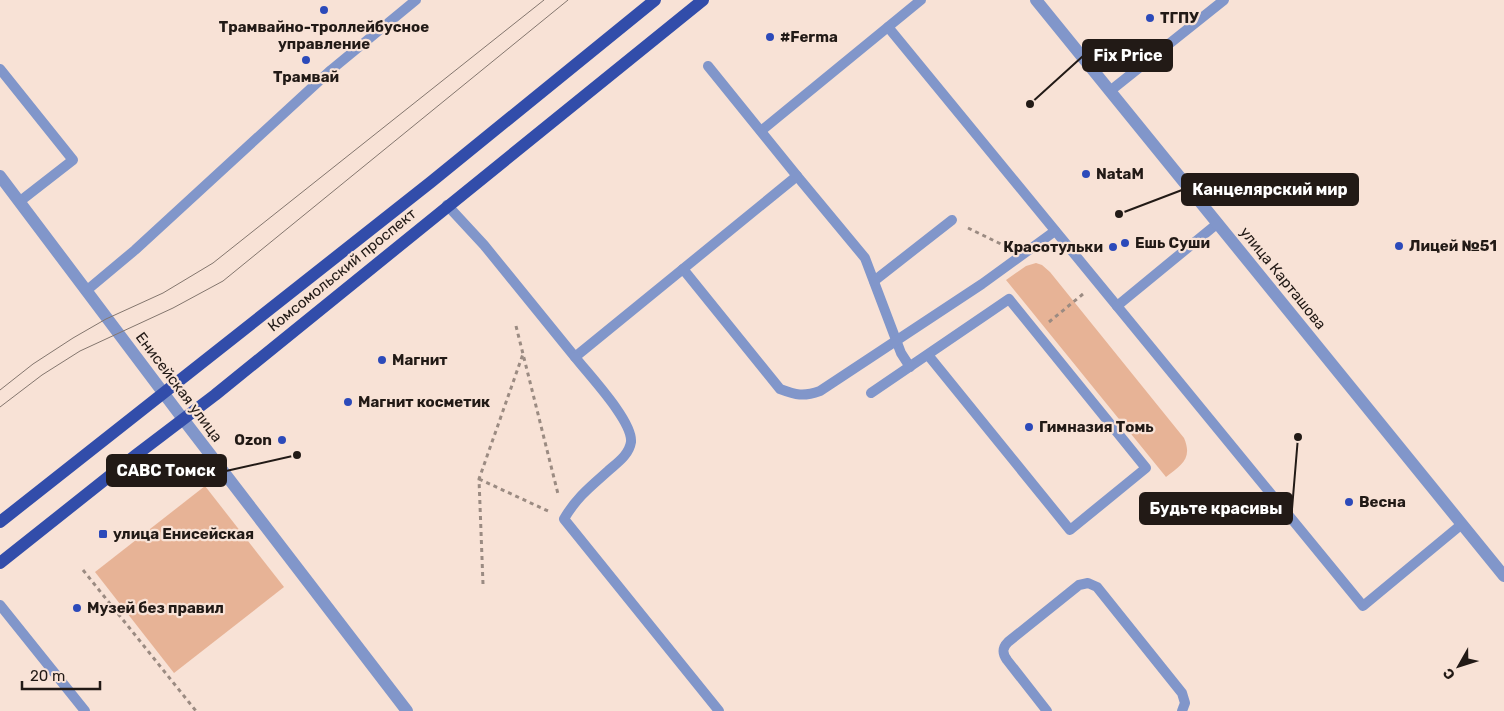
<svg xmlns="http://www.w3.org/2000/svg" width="1504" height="711" viewBox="0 0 1504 711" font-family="Rubik,sans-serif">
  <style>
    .green { fill: #e7b396 }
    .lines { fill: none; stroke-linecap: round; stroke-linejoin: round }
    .path { stroke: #9b8b82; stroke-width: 3; stroke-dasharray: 4 4; stroke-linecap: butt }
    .service { stroke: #8196ca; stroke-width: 10 }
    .minor { stroke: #8196ca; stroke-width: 12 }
    .tertiary { stroke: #8196ca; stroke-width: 12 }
    .primary { stroke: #324daa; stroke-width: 12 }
    .tram { stroke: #84766e; stroke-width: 1 }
    .poi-dot { fill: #2c4aba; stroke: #f8e2d6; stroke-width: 2 }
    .labels { text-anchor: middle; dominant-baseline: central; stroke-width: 4.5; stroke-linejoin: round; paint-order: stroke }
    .poi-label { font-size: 15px; font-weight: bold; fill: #221a16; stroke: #f8e2d6; text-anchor: start }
    .street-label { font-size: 15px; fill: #221a16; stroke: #f8e2d6 }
    .leader { fill: none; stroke: #221a16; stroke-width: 2 }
    .callout-dot { fill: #221a16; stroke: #f8e2d6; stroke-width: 2 }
    .callout { fill: #221a16; stroke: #221a16; stroke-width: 2 }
    .callout-label { font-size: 16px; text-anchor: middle; font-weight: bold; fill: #fff }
  </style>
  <rect width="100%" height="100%" fill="#f8e2d6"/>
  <!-- green -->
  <g class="green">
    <path d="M1036,263L1042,265L1050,272L1184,438C1193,459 1181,465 1166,477L1006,280L1026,266Z"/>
    <polygon points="205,486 284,587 174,673 95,572"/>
  </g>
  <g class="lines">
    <!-- path -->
    <g class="path">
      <polyline points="968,228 1005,246"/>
      <polyline points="1049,322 1083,294"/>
      <polyline points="516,326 558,494"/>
      <polyline points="479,479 548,511"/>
      <polyline points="83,570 196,711"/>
      <polyline points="483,584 479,479 523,354"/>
    </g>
    <!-- service -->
    <g class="service">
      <polyline points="888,27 1117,306"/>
      <polyline points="0,69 73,160 19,202"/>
      <polyline points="1110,91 1224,0"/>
      <polyline points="761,131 921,0"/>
      <polyline points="797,176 865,258 901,353 910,367"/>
      <polyline points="447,205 484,245 575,357 797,176 708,66"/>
      <polyline points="1218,223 1117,306 1363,606 1462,524"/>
      <path d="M683,269L780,389C796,395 803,397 820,391L982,284L1055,231"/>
      <polyline points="874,281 952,220"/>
      <polyline points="86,291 135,250 331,70 416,0"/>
      <path d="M575,357C588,374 633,421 631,442C629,455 617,463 608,471C590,487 576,498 564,519L719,711"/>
      <path d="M871,393C917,362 963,330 1009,299L1146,468L1070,530L928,355"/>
      <polyline points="0,605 85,711"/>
      <path d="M1047,711L1007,660C1002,653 1002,648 1008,642L1079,585L1088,583L1097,587L1182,693L1185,703L1182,711"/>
    </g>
    <!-- minor -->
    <g class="minor">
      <polyline points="1036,0 1504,576"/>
      <polyline points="183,419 407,711"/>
    </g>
    <!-- tertiary -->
    <polyline class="tertiary" points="0,176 183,419"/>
    <!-- primary -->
    <g class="primary">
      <polyline points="0,522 431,182 655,0"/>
      <polyline points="0,563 136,455 215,395 703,0"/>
    </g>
    <!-- tram -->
    <g class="tram">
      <polyline points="0,390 33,364 73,338 106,319 163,293 213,263 544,0"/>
      <polyline points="0,407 42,375 80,351 173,308 223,281 568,0"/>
    </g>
  </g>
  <!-- markers -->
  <g class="poi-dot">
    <circle cx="324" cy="10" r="5"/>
    <circle cx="1150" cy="18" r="5"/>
    <circle cx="770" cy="37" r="5"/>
    <circle cx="306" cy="60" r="5"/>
    <circle cx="1086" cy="174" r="5"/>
    <circle cx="1125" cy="243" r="5"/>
    <circle cx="1399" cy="246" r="5"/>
    <circle cx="1113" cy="247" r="5"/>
    <circle cx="382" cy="360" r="5"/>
    <circle cx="348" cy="402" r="5"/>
    <circle cx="1029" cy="427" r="5"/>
    <circle cx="282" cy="440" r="5"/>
    <circle cx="1349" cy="502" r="5"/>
    <rect x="98" y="529" width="10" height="10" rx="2.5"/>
    <circle cx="77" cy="608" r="5"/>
  </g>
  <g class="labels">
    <!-- poi labels -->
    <g class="poi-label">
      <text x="1160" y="18">ТГПУ</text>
      <text x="324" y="27" text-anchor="middle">Трамвайно-троллейбусное<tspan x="324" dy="17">управление</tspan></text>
      <text x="780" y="37">#Ferma</text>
      <text x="306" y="77" text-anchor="middle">Трамвай</text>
      <text x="1096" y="174">NataM</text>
      <text x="1135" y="243">Ешь Суши</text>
      <text x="1409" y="246">Лицей №51</text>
      <text x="1103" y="247" text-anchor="end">Красотульки</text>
      <text x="392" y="360">Магнит</text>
      <text x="358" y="402">Магнит косметик</text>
      <text x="1039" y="427">Гимназия Томь</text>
      <text x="272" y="440" text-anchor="end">Ozon</text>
      <text x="1359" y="502">Весна</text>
      <text x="113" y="534">улица Енисейская</text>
      <text x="87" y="608">Музей без правил</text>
    </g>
    <!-- street labels -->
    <g class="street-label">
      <text transform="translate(342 270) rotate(-39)">Комсомольский проспект</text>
      <text transform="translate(1283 278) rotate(51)">улица Карташова</text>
      <text transform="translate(179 387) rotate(53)">Енисейская улица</text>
    </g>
  </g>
  <!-- callouts -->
  <path class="leader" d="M1030 104L1083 56M1119 214L1182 190M297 455L226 471M1298 437L1292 509"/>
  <g class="callout-dot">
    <circle cx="1030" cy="104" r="5"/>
    <circle cx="1119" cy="214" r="5"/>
    <circle cx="297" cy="455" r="5"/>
    <circle cx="1298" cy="437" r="5"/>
  </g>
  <g class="callout">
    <rect x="1083" y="40" width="89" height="31" rx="5"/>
    <rect x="1182" y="174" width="176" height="31" rx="5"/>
    <rect x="107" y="455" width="119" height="31" rx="5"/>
    <rect x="1140" y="493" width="152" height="31" rx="5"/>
  </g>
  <g class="callout-label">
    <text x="1128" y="61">Fix Price</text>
    <text x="1270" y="195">Канцелярский мир</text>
    <text x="166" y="476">САВС Томск</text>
    <text x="1216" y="514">Будьте красивы</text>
  </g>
  <!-- north arrow -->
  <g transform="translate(1459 666) rotate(231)" stroke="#f8e2d6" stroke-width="4" paint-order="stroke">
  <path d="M0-4L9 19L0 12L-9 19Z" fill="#221a16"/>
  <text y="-8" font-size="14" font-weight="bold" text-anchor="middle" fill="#221a16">С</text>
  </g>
  <!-- scale -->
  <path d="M22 681v8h78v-8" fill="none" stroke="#221a16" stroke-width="2.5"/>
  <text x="30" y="681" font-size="15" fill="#221a16" stroke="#f8e2d6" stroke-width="4" paint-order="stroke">20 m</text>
</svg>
